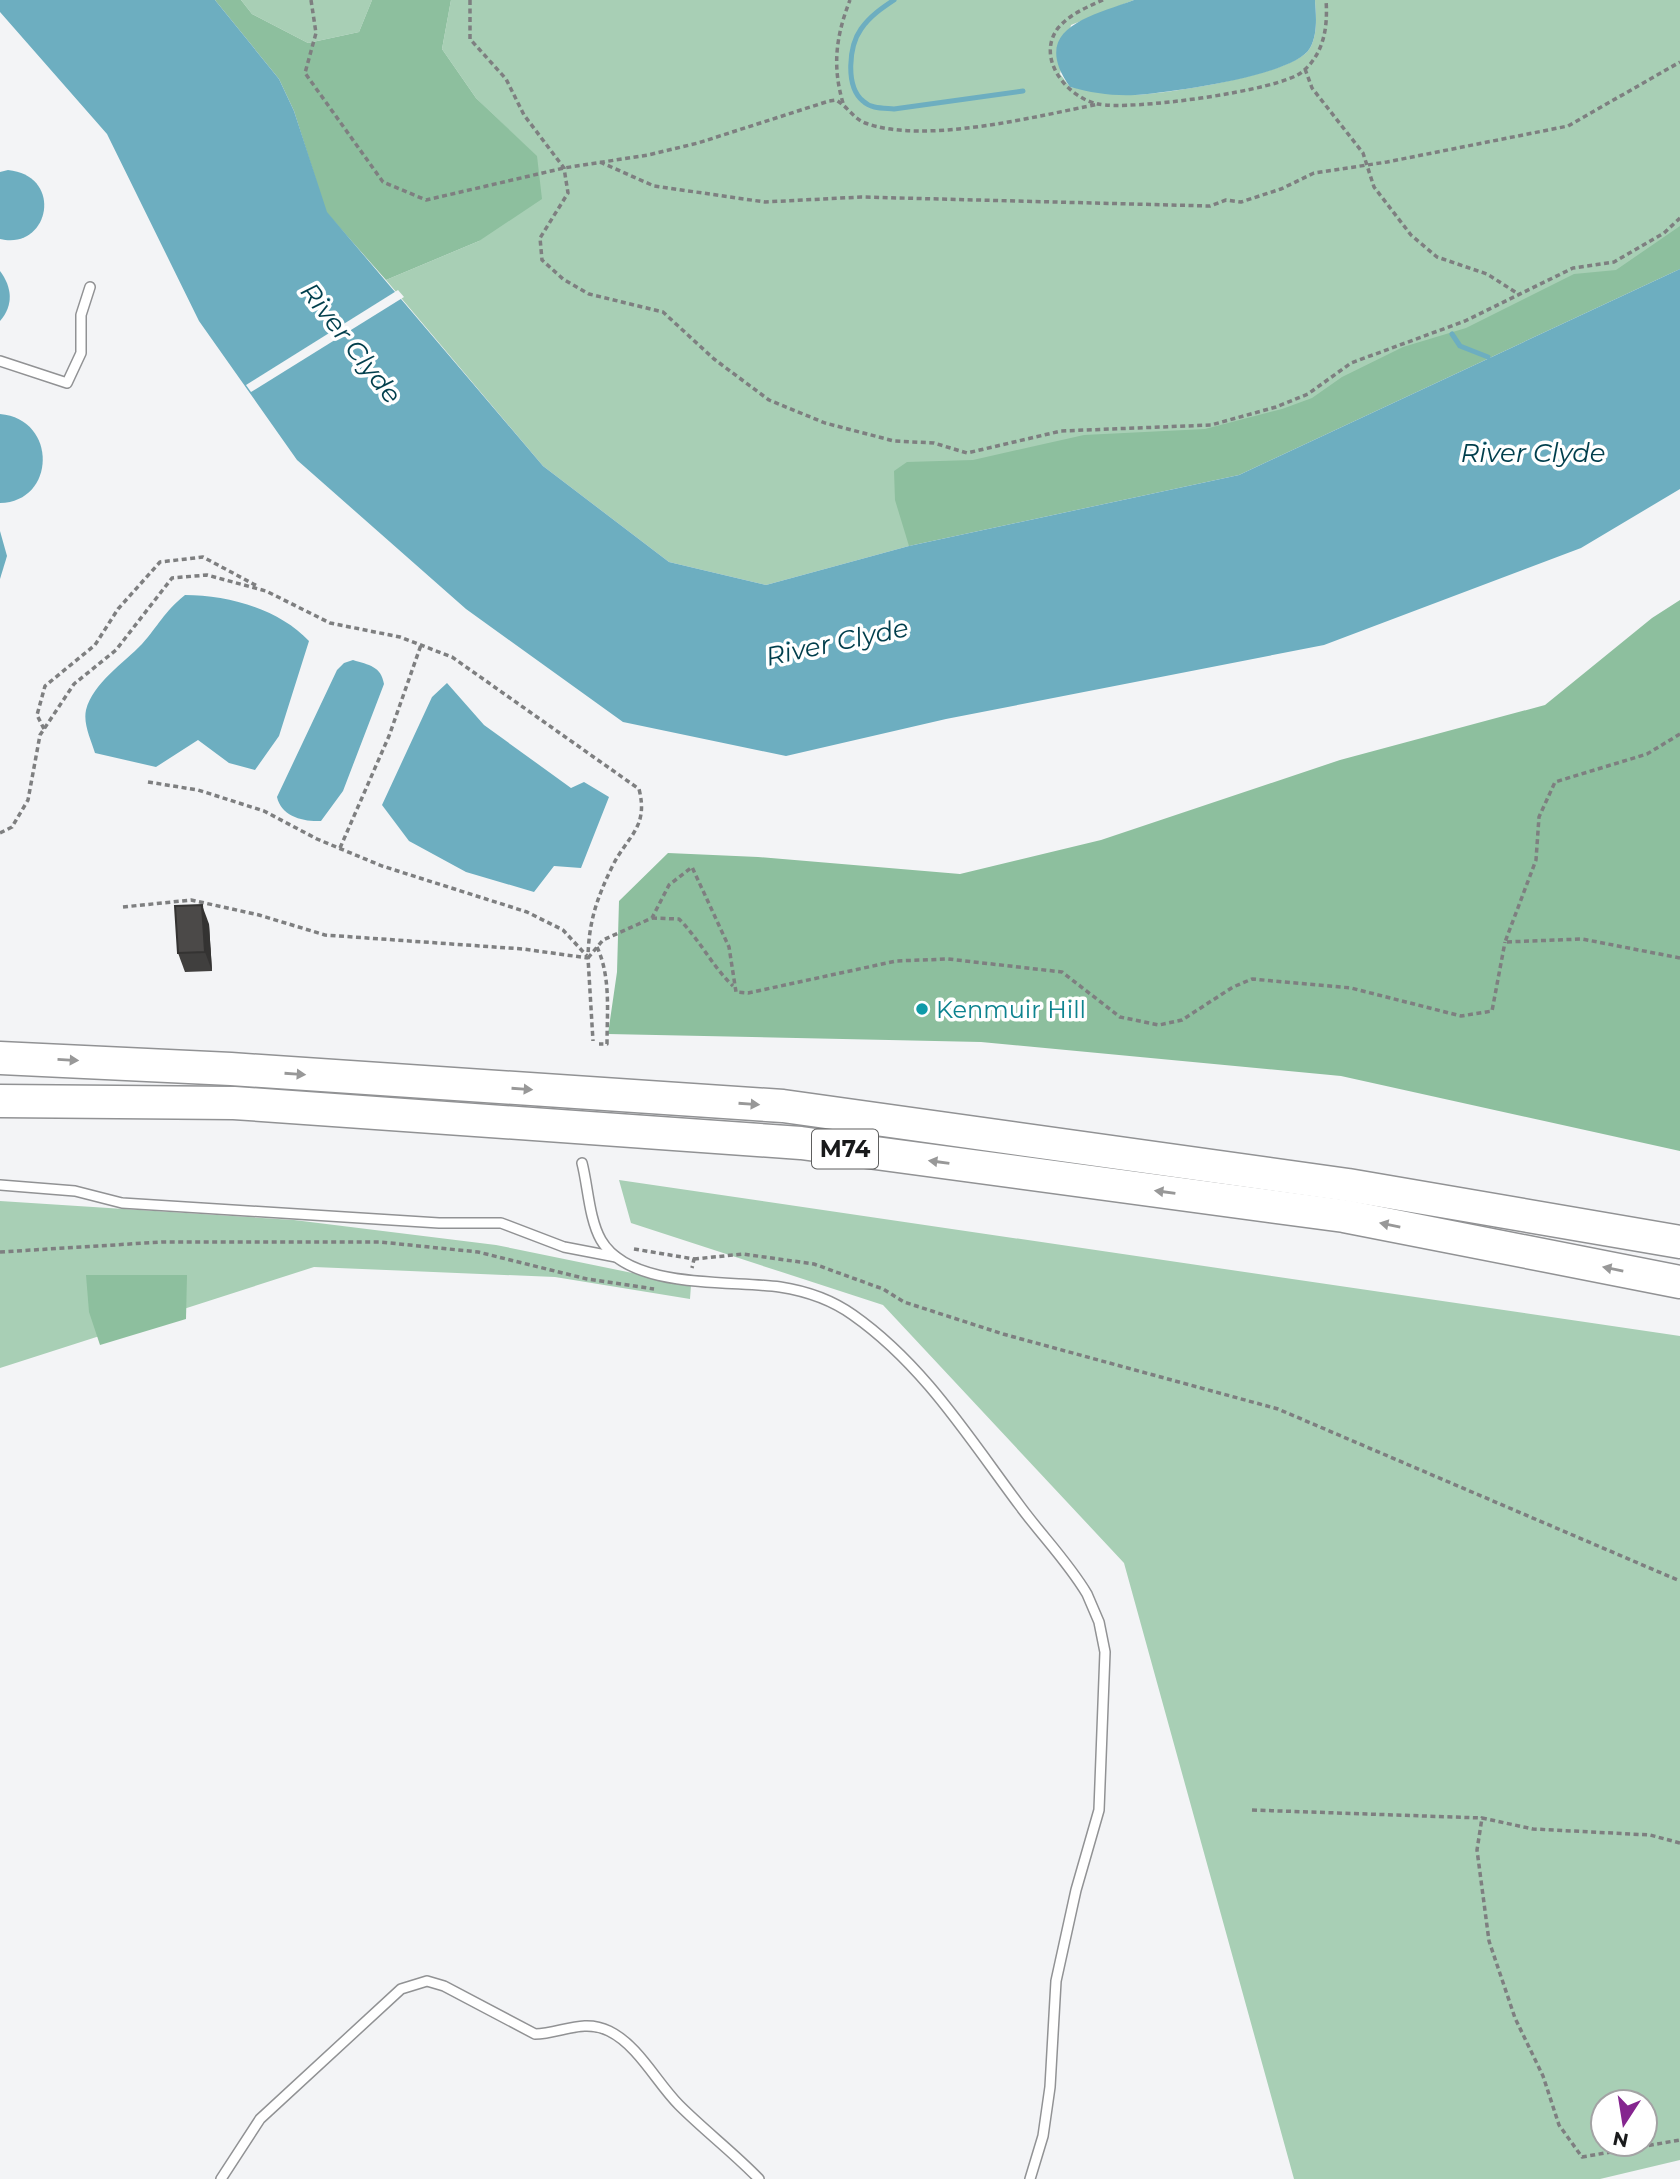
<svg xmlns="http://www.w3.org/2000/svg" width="1680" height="2179" viewBox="0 0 1680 2179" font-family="Montserrat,sans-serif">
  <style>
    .green { fill: #a8cfb5; fill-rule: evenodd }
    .forest { fill: #8dbf9e }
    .water { fill: #6daec0 }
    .pier { fill: #f3f4f6 }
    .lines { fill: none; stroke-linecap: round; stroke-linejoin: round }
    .stream { stroke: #6daec0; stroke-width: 5 }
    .lane-casing { stroke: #919294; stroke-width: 12 }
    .highway-casing { stroke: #919294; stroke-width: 35 }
    .path { stroke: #7e7f80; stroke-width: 3.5; stroke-dasharray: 5 3.5; stroke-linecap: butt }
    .lane { stroke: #fff; stroke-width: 9 }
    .highway { stroke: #fff; stroke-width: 32 }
    .wall { fill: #403f3e }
    .shaded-wall { fill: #343332 }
    .building { fill: #4b4948; stroke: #343332; stroke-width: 2 }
    .oneway { fill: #989898 }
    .culture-dot { fill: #0f9aa8; stroke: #fff; stroke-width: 2.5 }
    .labels { text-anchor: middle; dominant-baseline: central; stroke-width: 7; stroke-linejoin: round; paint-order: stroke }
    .shield { fill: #fff; stroke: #5e5f5f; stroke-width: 2 }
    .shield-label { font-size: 23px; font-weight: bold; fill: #191a1b }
    .culture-label { font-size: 24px; fill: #0d838f; stroke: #fff; text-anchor: start }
    .water-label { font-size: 26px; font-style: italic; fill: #003e4c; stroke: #fff }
  </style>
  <rect width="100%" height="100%" fill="#f3f4f6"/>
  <!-- green -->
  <g class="green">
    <polygon points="241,0 372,0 359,32 308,43 252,14"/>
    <path d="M451,0H1134L1071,25L1060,74L1070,87C1091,90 1114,95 1135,95C1166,94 1297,74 1310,48C1318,34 1316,15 1315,0H1680V269L909,546L766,585L669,562L543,466L386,280L479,241L536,156L476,98L442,49Z"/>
    <path d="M619,1180L1680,1336V2160L1600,2179H1294L1124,1563L883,1305L631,1223ZM1603,2102H1645V2144H1603Z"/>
    <polygon points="0,1201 294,1220 496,1245 691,1285 690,1299 555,1277 314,1267 0,1368"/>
  </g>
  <!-- forest -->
  <g class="forest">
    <polygon points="215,0 241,0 252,14 308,43 359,32 372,0 451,0 442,49 476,98 537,156 542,199 479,241 386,280 326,212 294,111 279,79"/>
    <polygon points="1680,226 1680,269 1239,475 909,546 895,500 894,471 907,462 973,460 1084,435 1205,429 1282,409 1312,398 1342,377 1403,347 1466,328 1574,274 1616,270"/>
    <polygon points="1680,600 1680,1151 1341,1076 981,1042 608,1034 617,972 619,901 668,853 758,857 960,874 1101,840 1340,760 1545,705 1652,618"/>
    <polygon points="86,1275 187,1275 186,1319 100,1345 89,1312"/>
  </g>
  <!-- water -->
  <g class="water">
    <polygon points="0,0 215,0 279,79 294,111 327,212 543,466 669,562 766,585 909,546 1239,475 1680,269 1680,489 1581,548 1324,645 946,719 786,756 623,722 466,609 297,460 199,321 107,134 0,12"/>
    <path d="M1134,0H1315C1316,15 1318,34 1310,48C1295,76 1167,93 1135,95C1112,96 1092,93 1070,87C1029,29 1088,17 1134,0Z"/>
    <path d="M8,170C65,176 49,251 0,239V172Z"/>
    <path d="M0,271C12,287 14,305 0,321Z"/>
    <path d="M0,414C58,419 56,502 0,503Z"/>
    <polygon points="0,531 7,556 0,579"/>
    <path d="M185,595C228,595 279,609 309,641L279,736L255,770L229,763L198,740L156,767L95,753C91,740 83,724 86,710C93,683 124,663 142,644C159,625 163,613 185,595Z"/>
    <path d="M353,660C369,665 381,666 384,684L343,791L321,821C303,822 281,816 277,797L337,670L344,663Z"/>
    <polygon points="447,683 484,725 571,788 584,782 609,797 581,868 554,866 534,892 466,872 409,841 382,805 432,697"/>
  </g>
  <!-- pier -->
  <polygon class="pier" points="398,290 404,297 251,392 246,385"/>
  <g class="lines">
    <!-- stream -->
    <g class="stream">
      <path d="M894,0C882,8 870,16 861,29C849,46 845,86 863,101C871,109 883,108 894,109L1023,91"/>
      <polyline points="1452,334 1460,346 1488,357"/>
    </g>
    <!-- lane casing -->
    <g class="lane-casing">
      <g id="lane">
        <polyline points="0,361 67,383 81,353 81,315 90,287"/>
        <path d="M582,1163C588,1186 589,1219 601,1240C630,1290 731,1280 780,1287C806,1291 832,1300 853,1315C924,1365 969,1438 1020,1506C1042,1536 1068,1562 1087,1594L1099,1622L1105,1652L1099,1810L1076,1890L1056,1981L1050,2087L1043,2136L1030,2179"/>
        <polyline points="0,1185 75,1191 122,1203 439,1223 501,1223 564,1247 616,1257"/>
        <path d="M221,2179L260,2119L401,1989L427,1981L444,1986L535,2034C560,2034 583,2018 609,2031C638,2045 657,2083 679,2105C705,2131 734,2153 759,2179"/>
      </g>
    </g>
    <!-- highway casing -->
    <g class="highway-casing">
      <g id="highway">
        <polyline points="0,1058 231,1069 783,1106 1348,1185 1680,1242"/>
        <polyline points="0,1101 234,1103 801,1143 1344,1216 1680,1282"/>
      </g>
    </g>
    <!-- path -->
    <g class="path">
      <path d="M311,0L316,33L305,73L383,182L426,200L564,168L648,155L698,143L829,101L836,100C848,107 853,118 865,123C925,145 1037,116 1099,104"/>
      <polyline points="470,0 470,39 506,79 524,115 564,168 568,193 540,238 542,260 563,279 589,294 663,312 714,359 769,400 825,423 894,441 934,443 967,453 1061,431 1211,425 1276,407 1308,394 1351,363 1465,321 1573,268 1614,262 1664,233 1680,218"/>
      <path d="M1103,0C1087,7 1070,14 1058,28C1035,59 1068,98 1098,104C1129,111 1279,91 1302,72C1324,54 1328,27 1326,0"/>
      <polyline points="1305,69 1312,88 1363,153 1374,187 1411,235 1437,257 1487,274 1520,295"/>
      <path d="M843,103C832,66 836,36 850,0"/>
      <polyline points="600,162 654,186 765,202 861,197 1210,206 1226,200 1241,202 1281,189 1314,173 1387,162 1568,126 1680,62"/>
      <polyline points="44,729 37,715 45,686 95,645 118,609 160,562 203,557 259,587"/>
      <polyline points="1680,734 1647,754 1555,782 1539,817 1536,860 1505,942 1582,939 1680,958"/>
      <polyline points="148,782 198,790 264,811 317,839 382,866 527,912 563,930 587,956"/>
      <path d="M0,833L12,827L28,800L40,735L74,684L116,650L172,578L207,575L266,591L330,623L400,637L452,657L639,789C649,828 627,836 612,867C597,898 589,921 588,956"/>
      <polyline points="340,848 389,736 421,645"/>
      <polyline points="123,907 191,900 259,915 325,935 523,949 588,958 593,1041"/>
      <path d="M652,918L679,919C700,940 712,966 733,986"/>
      <path d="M597,947C611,977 607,1012 607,1044H599"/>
      <polyline points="588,958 603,940 652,918 669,885 692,867 729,947 736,992 748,993 896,961 948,959 1062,972 1120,1017 1159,1025 1182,1020 1233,987 1252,979 1351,988 1461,1016 1492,1011 1505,942"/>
      <polyline points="634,1249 694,1259 692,1268"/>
      <polyline points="0,1252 162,1242 380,1242 478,1252 587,1279 654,1289"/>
      <polyline points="694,1259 743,1254 814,1264 883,1289 904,1302 1003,1334 1278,1409 1680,1581"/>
      <polyline points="1252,1810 1482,1818"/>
      <polyline points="1680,1843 1650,1835 1533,1829 1482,1818 1477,1850 1489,1941 1515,2018 1543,2076 1559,2125 1582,2157 1680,2140"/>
    </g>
    <!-- lane -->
    <use href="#lane" class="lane"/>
    <!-- highway -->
    <use href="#highway" class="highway"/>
  </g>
  <!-- wall -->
  <polygon class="wall" points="209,924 212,971 185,972 178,953"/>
  <!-- shaded-wall -->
  <polygon class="shaded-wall" points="202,905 209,924 212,971 205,952"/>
  <!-- building -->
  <polygon class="building" points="202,905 205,952 178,953 175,906"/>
  <!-- one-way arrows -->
  <defs><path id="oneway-solid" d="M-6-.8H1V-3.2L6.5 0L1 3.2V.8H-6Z" transform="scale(1.75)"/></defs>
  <g class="oneway">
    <use href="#oneway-solid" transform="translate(68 1060) rotate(3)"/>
    <use href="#oneway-solid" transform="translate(295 1074) rotate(4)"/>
    <use href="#oneway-solid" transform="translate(522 1089) rotate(4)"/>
    <use href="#oneway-solid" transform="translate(749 1104) rotate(4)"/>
    <use href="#oneway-solid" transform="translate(939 1162) rotate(-172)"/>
    <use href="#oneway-solid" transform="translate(1165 1192) rotate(-172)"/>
    <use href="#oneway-solid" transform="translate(1390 1225) rotate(-169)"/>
    <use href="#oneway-solid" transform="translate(1613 1269) rotate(-169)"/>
  </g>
  <!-- markers -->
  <circle class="culture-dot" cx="922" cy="1009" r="7"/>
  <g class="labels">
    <!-- shield labels -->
    <rect class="shield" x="812" y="1129.5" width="66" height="39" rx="5"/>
    <g class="shield-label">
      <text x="845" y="1149">M74</text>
    </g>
    <!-- culture labels -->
    <g class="culture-label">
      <text x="936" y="1009">Kenmuir Hill</text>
    </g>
    <!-- water labels -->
    <g class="water-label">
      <text transform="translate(351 343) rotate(52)">River Clyde</text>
      <text x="1533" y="453">River Clyde</text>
      <text transform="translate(837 642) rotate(-12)">River Clyde</text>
    </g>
  </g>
  <!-- north arrow -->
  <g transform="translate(1624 2123) rotate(192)"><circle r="33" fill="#ffffff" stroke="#a3a3a4" stroke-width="2"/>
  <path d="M0-5L12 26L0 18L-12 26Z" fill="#85258f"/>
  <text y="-10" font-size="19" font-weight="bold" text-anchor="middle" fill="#191a1b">N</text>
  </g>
</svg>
